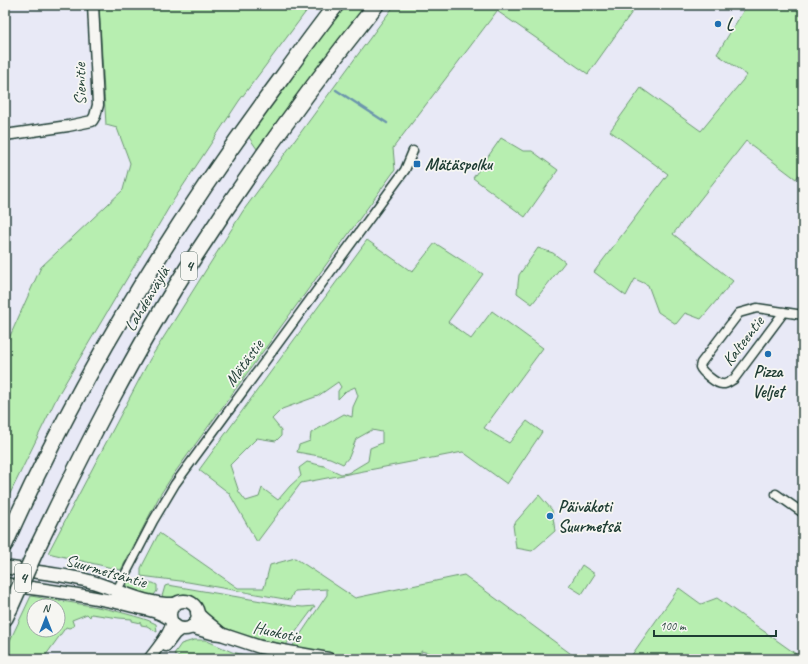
<svg xmlns="http://www.w3.org/2000/svg" width="808" height="664" viewBox="0 0 808 664" font-family="Caveat,sans-serif">
  <style>
    .green { fill: #b7eeb0; stroke: #6b9672; fill-rule: evenodd }
    .lines { fill: none; stroke-linecap: round; stroke-linejoin: round }
    .stream { stroke: #6c96ad; stroke-width: 2.5 }
    .minor-casing { stroke: #1f3d34; stroke-width: 11 }
    .tertiary-casing { stroke: #1f3d34; stroke-width: 13 }
    .secondary-casing { stroke: #1f3d34; stroke-width: 15 }
    .motorway-casing { stroke: #1f3d34; stroke-width: 18 }
    .minor { stroke: #f6f6f2; stroke-width: 8 }
    .tertiary { stroke: #f6f6f2; stroke-width: 10 }
    .secondary { stroke: #f6f6f2; stroke-width: 12 }
    .motorway { stroke: #f6f6f2; stroke-width: 15 }
    .motorway-bridge-casing { stroke: #1f3d34; stroke-width: 18; stroke-linecap: butt }
    .motorway-bridge { stroke: #f6f6f2; stroke-width: 15 }
    .poi-dot { fill: #1f6fb2; stroke: #f6f6f2; stroke-width: 1.5 }
    .labels { text-anchor: middle; dominant-baseline: central; stroke-width: 3.5; stroke-linejoin: round; paint-order: stroke }
    .shield { fill: #f6f6f2; stroke: #60746d; stroke-width: 1 }
    .shield-label { font-size: 16px; font-weight: bold; fill: #1f3d34 }
    .poi-label { font-size: 17px; font-weight: bold; fill: #1f3d34; stroke: #f6f6f2; text-anchor: start }
    .street-label { font-size: 17px; fill: #1f3d34; stroke: #f6f6f2 }
  </style>
  <rect width="100%" height="100%" fill="#e8e9f6"/>
  <filter id="ink" filterUnits="userSpaceOnUse"><feTurbulence type="fractalNoise" baseFrequency=".025" numOctaves="2"/><feDisplacementMap in="SourceGraphic" scale="8" xChannelSelector="R" yChannelSelector="G"/><feConvolveMatrix kernelMatrix="1 2 1 2 8 2 1 2 1" color-interpolation-filters="sRGB"/></filter>
  <g filter="url(#ink)">
    <!-- green -->
    <g class="green">
      <polygon points="99,5 311,5 239,101 171,204 58,395 5,504 6,345 41,267 123,190 130,163 117,128 106,125"/>
      <polygon points="345,5 366,5 312,75 257,149 248,136 297,66"/>
      <polygon points="395,5 637,5 588,74 497,11 393,148 395,170 173,475 160,495 121,570 48,553 150,359 243,211 381,23"/>
      <polygon points="747,5 803,5 803,169 796,179 746,141 673,234 733,281 701,319 685,313 676,324 658,312 648,285 635,279 626,296 594,272 668,174 610,131 641,88 701,131 747,75 717,54"/>
      <polygon points="501,138 523,151 532,151 558,170 525,217 473,178"/>
      <path d="M367,240L412,272L435,243L483,274L448,322L471,339L492,311L543,348L484,428L509,443L527,421L542,432L507,484L463,452L301,483L257,542L229,493L199,470ZM338,382L341,387L338,391V399L346,391L355,387L358,396L353,407L352,417L344,414L311,433L310,441L299,445L297,452L330,458L343,464L349,457L356,439L372,430L382,432V443L370,448L368,461L348,473L341,474L324,466L307,462L299,468L301,476L290,486L278,500L262,488L259,497L246,501L239,492L230,465L257,438L276,441L281,436V430L272,419L282,409L318,396Z"/>
      <polygon points="538,248 553,253 565,262 532,304 517,293 519,275"/>
      <polygon points="539,495 552,510 555,531 532,551 516,548 513,525"/>
      <polygon points="159,533 238,588 264,588 270,565 295,558 355,598 464,575 578,659 432,659 429,653 421,651 421,659 360,659 292,647 327,595 327,589 294,591 290,600 188,582 141,576 141,568"/>
      <polygon points="582,565 595,574 582,594 569,586"/>
      <polygon points="127,582 153,583 157,585 157,591 151,599 127,590"/>
      <path d="M168,585L291,606L303,607L315,606L286,645C264,640 238,636 218,624C214,621 207,616 204,612C199,606 199,598 191,595C181,591 171,600 161,600L165,586Z"/>
      <polygon points="679,588 701,604 717,598 803,659 629,659"/>
      <path d="M31,596C63,602 96,605 127,614C137,617 147,619 156,624L157,632L147,626L141,625V623L132,621V619L119,618L91,614L90,617L87,614L72,620L74,626L69,628L66,627L43,659H5V651ZM34,606H58V630H34Z"/>
      <polygon points="194,640 205,640 232,652 261,659 182,659 174,654 181,644"/>
    </g>
    <g class="lines">
      <!-- stream -->
      <polyline class="stream" points="336,90 387,123"/>
      <!-- minor casing -->
      <g class="minor-casing">
        <g id="minor">
          <path d="M784,312L734,379C730,381 726,385 722,384C716,384 702,372 700,367L701,363L739,313L757,308L803,315"/>
          <polyline points="776,494 803,513"/>
          <polyline points="115,594 153,521 175,484 405,170 413,151"/>
        </g>
      </g>
      <!-- tertiary casing -->
      <g class="tertiary-casing">
        <g id="tertiary">
          <polyline points="5,135 68,126 92,121 95,116 98,105 93,5"/>
          <polyline points="166,646 175,634 183,628"/>
          <path d="M149,659C157,648 169,635 172,621"/>
        </g>
      </g>
      <!-- secondary casing -->
      <g class="secondary-casing">
        <g id="secondary">
          <path d="M5,567C33,572 62,574 89,581C118,589 144,605 175,604"/>
          <path d="M5,584C48,591 91,595 133,606C146,609 159,611 170,619"/>
          <circle cx="184" cy="615" r="14"/>
          <path d="M197,613C204,621 213,626 221,634"/>
          <polyline points="191,627 212,633 221,634 260,647 328,659"/>
        </g>
      </g>
      <!-- motorway casing -->
      <g class="motorway-casing">
        <g id="motorway">
          <path d="M5,544C78,379 173,224 281,79C299,54 317,29 336,5"/>
          <path d="M37,548C85,448 135,349 195,256C251,169 312,85 376,5"/>
          <polyline points="5,618 10,608"/>
        </g>
      </g>
      <!-- minor -->
      <use href="#minor" class="minor"/>
      <!-- tertiary -->
      <use href="#tertiary" class="tertiary"/>
      <!-- secondary -->
      <use href="#secondary" class="secondary"/>
      <!-- motorway -->
      <use href="#motorway" class="motorway"/>
      <!-- motorway-bridge casing -->
      <g class="motorway-bridge-casing">
        <polyline id="motorway-bridge" points="10,608 37,548"/>
      </g>
      <!-- motorway-bridge -->
      <use href="#motorway-bridge" class="motorway-bridge"/>
    </g>
  </g>
  <!-- markers -->
  <g class="poi-dot">
    <circle cx="718" cy="24" r="4"/>
    <rect x="413" y="160" width="8" height="8" rx="2"/>
    <circle cx="768" cy="354" r="4"/>
    <circle cx="550" cy="516" r="4"/>
  </g>
  <g class="labels">
    <!-- shield labels -->
    <g class="shield">
      <rect x="181" y="252" width="16" height="28" rx="3"/>
      <rect x="15" y="564" width="16" height="28" rx="3"/>
    </g>
    <g class="shield-label">
      <text x="189" y="266">4</text>
      <text x="23" y="578">4</text>
    </g>
    <!-- poi labels -->
    <g class="poi-label">
      <text x="726" y="24">L</text>
      <text x="425" y="164">Mätäspolku</text>
      <text x="768" y="371" text-anchor="middle">Pizza<tspan x="768" dy="20">Veljet</tspan></text>
      <text x="558" y="506">Päiväkoti<tspan x="558" dy="20">Suurmetsä</tspan></text>
    </g>
    <!-- street labels -->
    <g class="street-label">
      <text transform="translate(80 84) rotate(-91)">Sienitie</text>
      <text transform="translate(147 299) rotate(-59)">Lahdenväylä</text>
      <text transform="translate(743 341) rotate(-53)">Kalteentie</text>
      <text transform="translate(244 363) rotate(-54)">Mätästie</text>
      <text transform="translate(106 571) rotate(16)">Suurmetsäntie</text>
      <text transform="translate(277 632) rotate(12)">Huokotie</text>
    </g>
  </g>
  <!-- margin -->
  <rect width="808" height="664" fill="none" stroke="#f6f6f2" stroke-width="20"/>
  <rect x="10" y="10" width="788" height="644" fill="none" stroke="#1f3d34" stroke-width="1.5" filter="url(#ink)"/>
  <!-- north arrow -->
  <g transform="translate(46 618)"><circle r="19" fill="#f6f6f2" stroke="#a0aca6"/>
  <path d="M0-3L7 15L0 10L-7 15Z" fill="#1f6fb2"/>
  <text y="-6" font-size="11" font-weight="bold" text-anchor="middle" fill="#1f3d34">N</text>
  </g>
  <!-- scale -->
  <path d="M654 630v6h122v-6" fill="none" stroke="#1f3d34" stroke-width="2"/>
  <text x="660" y="630" font-size="12" fill="#1f3d34" stroke="#f6f6f2" stroke-width="3" paint-order="stroke">100 m</text>
</svg>
